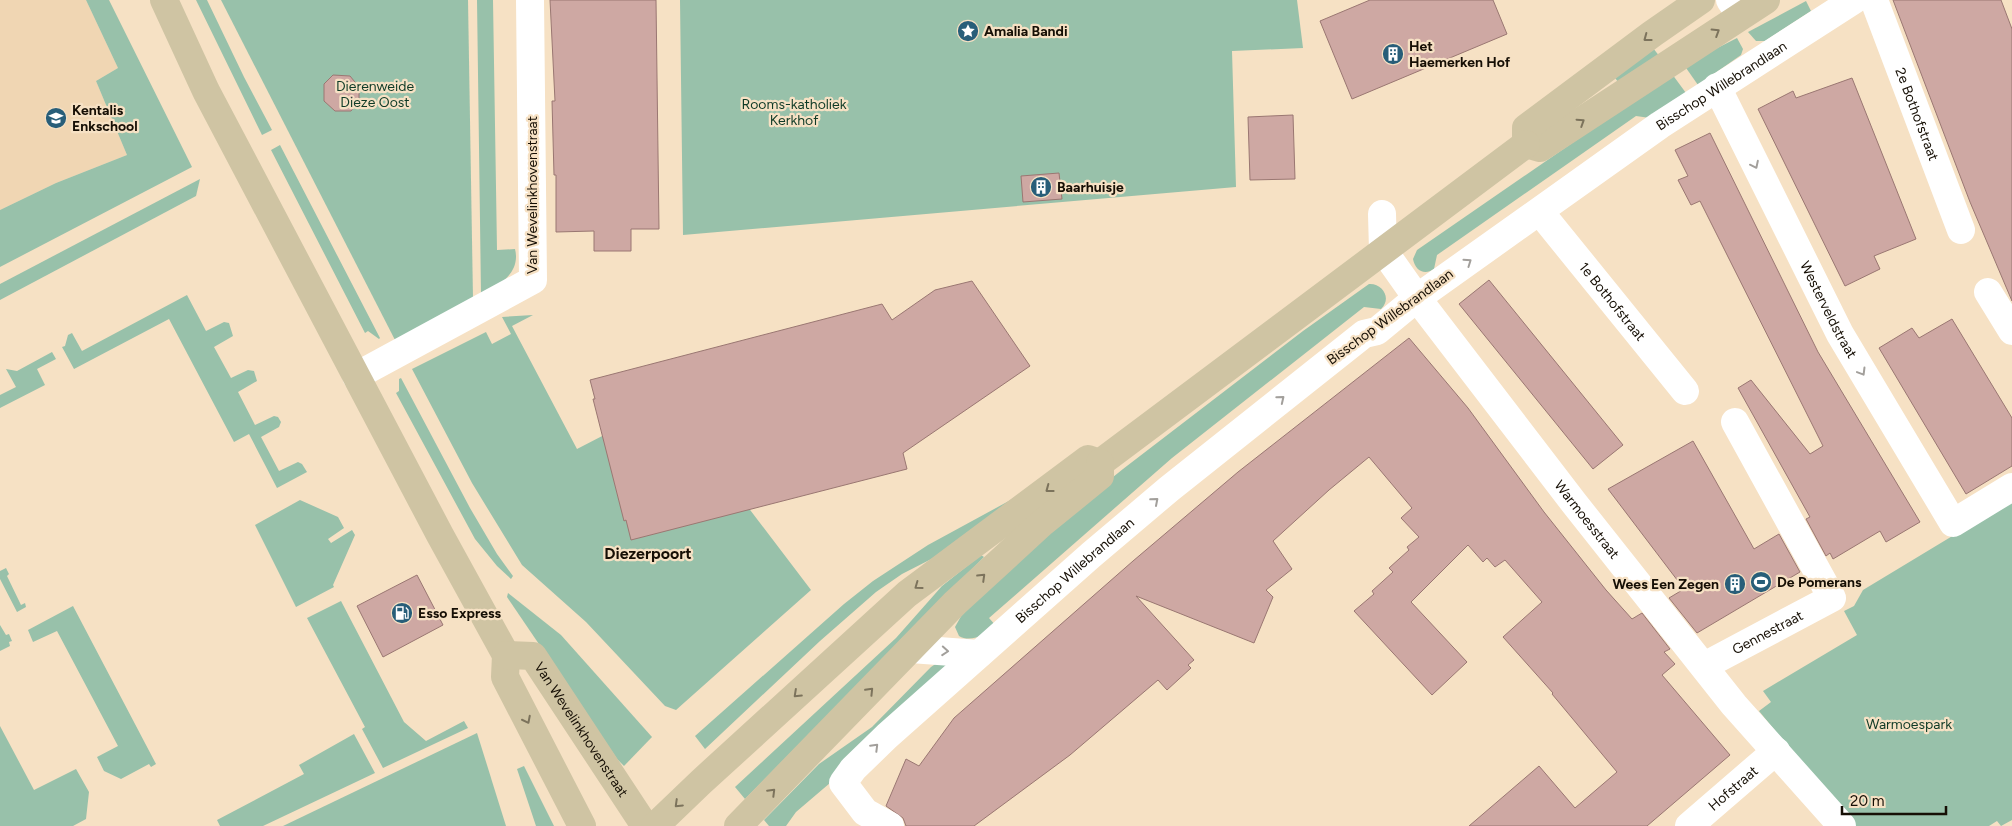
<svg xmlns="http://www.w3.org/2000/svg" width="2012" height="826" viewBox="0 0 2012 826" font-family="Figtree,sans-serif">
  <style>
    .built { fill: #f0d6b3 }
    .green { fill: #98c1aa }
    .building { fill: #cea8a3; stroke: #9a7772 }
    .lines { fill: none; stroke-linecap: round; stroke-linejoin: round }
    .minor { stroke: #fff; stroke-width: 28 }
    .secondary { stroke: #cfc4a3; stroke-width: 28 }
    .oneway { stroke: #7c735c }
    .oneway2 { stroke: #a29f9b }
    .labels { text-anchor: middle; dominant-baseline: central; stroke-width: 4.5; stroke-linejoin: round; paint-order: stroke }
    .poi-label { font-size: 14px; font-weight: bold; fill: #160f05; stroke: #f6e1c4; text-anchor: start }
    .street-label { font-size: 14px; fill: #160f05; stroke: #f6e1c4 }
    .park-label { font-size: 14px; fill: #0e3a26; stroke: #f6e1c4 }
    .quarter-label { font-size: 16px; font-weight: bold; fill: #160f05; stroke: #f6e1c4 }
  </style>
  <rect width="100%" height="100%" fill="#f6e1c4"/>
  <!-- built -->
  <polygon class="built" points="0,0 86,0 118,68 96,81 127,155 56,183 0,210"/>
  <!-- green -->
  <g class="green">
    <polygon points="86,0 109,0 192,167 0,267 0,210 56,183 127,155 96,81 118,68"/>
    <polygon points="196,0 207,0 244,77 272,130 262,135"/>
    <polygon points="221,0 468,0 473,299 395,340"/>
    <path d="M477,0H493L497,250L515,249C521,273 499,286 481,295Z"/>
    <polygon points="680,0 1297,0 1303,48 1232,51 1236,187 683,235"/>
    <polygon points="1806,1 1811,11 1765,41 1756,41 1748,32"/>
    <polygon points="1737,38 1743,49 1741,55 1698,85 1684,65"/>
    <polygon points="1653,48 1660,57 1619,83 1615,78"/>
    <path d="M1672,74L1686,93L1650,118L1636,116L1437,255L1434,269C1424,276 1415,270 1413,259L1417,250Z"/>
    <polygon points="280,145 380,338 379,339 368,331 365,333 271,150"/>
    <polygon points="200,179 196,196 0,300 0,284"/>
    <path d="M1369,284C1383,283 1392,299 1381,309L1364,307L1172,458L989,618L997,627C986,634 971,643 959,636L955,627L964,611L1077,506L1123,469L1303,331Z"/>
    <polygon points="187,295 206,331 224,322 229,323 233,336 214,347 231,378 248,370 254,371 257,381 238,392 255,425 274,416 278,417 281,422 279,427 261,437 279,471 298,462 302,464 307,472 277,488 249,434 234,442 169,319 74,369 62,347 65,346 68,335 72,333 82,351"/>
    <polygon points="533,315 512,326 577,449 668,402 811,590 676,710 665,706 586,622 522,565 472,483 412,369 486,332 492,344 511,334 502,317"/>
    <polygon points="52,352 56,359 37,369 45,385 0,408 0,395 16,387 6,369 17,371"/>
    <polygon points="401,378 470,508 497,554 513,576 511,579 497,566 475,539 396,393 399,391 399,379"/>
    <polygon points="1018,496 947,551 902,574 876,592 820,641 705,749 695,736 844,604 873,581 928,545"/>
    <polygon points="300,500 338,517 344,528 328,539 331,543 352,530 355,535 333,585 334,587 296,607 255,525"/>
    <polygon points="2012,500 2012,820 2001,826 1997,821 1989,826 1853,826 1759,711 1771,702 1763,691 1857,635 1844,611 1854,606 1863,590"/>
    <polygon points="981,555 984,557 745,799 735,787 896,638 942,586"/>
    <polygon points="6,568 9,574 7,576 21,605 25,603 26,607 17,612 0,579 0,571"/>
    <polygon points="508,593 561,635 652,737 624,766 617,759 507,597"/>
    <polygon points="341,601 404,722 426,741 464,721 468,728 383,768 362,729 365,727 307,618"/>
    <polygon points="73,606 156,764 151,767 149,764 121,779 104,771 97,757 118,746 57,631 33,642 28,630"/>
    <polygon points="0,625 6,635 9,634 12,641 9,642 10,646 0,651"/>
    <polygon points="937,663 949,665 830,783 796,812 786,826 769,826 764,820 819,764 872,727 931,667"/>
    <polygon points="0,726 34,790 76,769 89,792 86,819 73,826 0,826"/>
    <polygon points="477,733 506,826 283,826"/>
    <polygon points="354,734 375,773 263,826 220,826 217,820 304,774 299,765"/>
    <polygon points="524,766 554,826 536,826 517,769"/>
  </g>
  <!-- building -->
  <g class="building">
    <polygon points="550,0 656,0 659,229 631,229 631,251 594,251 594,231 556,232 556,175 554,175 552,101 555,101"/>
    <polygon points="1370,0 1493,0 1507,34 1352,99 1320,21"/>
    <polygon points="1893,0 2001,0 2012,29 2012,301 1970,202"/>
    <polygon points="333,75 350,76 359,87 359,101 351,111 335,111 324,101 324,84"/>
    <polygon points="1852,78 1916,239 1874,256 1880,269 1845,286 1758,109 1793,91 1796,98"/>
    <polygon points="1293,115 1295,179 1250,180 1248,117"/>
    <polygon points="1710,133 1818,352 1920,522 1886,542 1880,531 1833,559 1830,553 1826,556 1806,519 1810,517 1738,388 1751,380 1810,454 1823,446 1700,201 1691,205 1678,180 1688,176 1675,150"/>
    <polygon points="1059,173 1062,199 1023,202 1021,176"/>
    <polygon points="1489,280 1623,445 1593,469 1459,304"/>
    <polygon points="972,281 1030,366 903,453 907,469 631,540 626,520 624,521 593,399 595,399 590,380 882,304 892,320 935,290"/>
    <polygon points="1952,319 2012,418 2012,466 1966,494 1879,348 1912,328 1919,338"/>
    <polygon points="1409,338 1468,408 1544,512 1606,590 1632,619 1642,613 1670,649 1664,652 1675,664 1662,675 1730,755 1647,826 1469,826 1539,766 1575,808 1617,772 1552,694 1553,693 1503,637 1542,602 1505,560 1495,567 1487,558 1483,562 1468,545 1411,602 1467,662 1432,695 1354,611 1374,594 1372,591 1393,572 1389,568 1409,550 1407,547 1419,537 1401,518 1412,508 1369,457 1329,490 1273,541 1292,569 1266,590 1273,597 1254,643 1136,596 1194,660 1188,665 1191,668 1167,690 1158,680 1070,755 974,826 906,826 903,818 886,806 906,759 919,766 954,718 1133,561 1238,472"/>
    <polygon points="1693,441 1754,549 1779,534 1800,572 1697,633 1669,598 1684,589 1608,489"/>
    <polygon points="417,575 443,625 383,657 357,606"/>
  </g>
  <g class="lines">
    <!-- minor -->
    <g class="minor">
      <polyline points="1730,0 1741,16"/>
      <path id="s1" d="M1874,0L1961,230"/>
      <path id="s2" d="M1717,87L1840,334L1953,523L2012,487"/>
      <path id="s3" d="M1540,212L1685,391"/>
      <path id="s4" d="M1382,214L1383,250L1417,298L1574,503L1734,705L1842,826"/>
      <polyline points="1988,292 2012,331"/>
      <polyline points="356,376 533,280 530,0"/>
      <polyline points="911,649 979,654"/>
      <path id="s5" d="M1704,666L1832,598L1735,422"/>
      <path id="s6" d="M890,826L865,812L843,783L853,769L887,736L1091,555L1169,489L1364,334L1377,331L1417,298L1660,125L1854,0"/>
      <path id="s7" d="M1689,826L1776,751"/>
    </g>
    <!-- secondary -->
    <g class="secondary">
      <polyline points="164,0 206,91 440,535 506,655 505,677 582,826"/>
      <polyline points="1526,144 1540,148 1766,0"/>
      <polyline points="1526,144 1526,128 1652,34 1701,0"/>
      <polyline points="1100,463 1526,144"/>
      <path id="s8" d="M506,655L533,656L645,826"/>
      <polyline points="655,826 701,782 907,594 1088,459 1100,463"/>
      <polyline points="738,826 955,603 1041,524 1100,476 1100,463"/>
    </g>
  </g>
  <!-- one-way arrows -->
  <defs><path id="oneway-chevron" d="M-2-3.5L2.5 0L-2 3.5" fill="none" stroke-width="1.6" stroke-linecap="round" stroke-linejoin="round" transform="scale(1.25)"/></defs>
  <g class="oneway">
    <use href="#oneway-chevron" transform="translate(1716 32) rotate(-32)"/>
    <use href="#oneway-chevron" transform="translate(1647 38) rotate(143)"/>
    <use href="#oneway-chevron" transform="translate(1581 122) rotate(-33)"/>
    <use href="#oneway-chevron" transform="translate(1049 489) rotate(143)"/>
    <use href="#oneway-chevron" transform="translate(982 577) rotate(-44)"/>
    <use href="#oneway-chevron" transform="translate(918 586) rotate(144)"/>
    <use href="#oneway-chevron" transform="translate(870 691) rotate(-46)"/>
    <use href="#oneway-chevron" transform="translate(797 694) rotate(137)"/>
    <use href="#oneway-chevron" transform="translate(527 720) rotate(63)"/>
    <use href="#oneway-chevron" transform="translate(772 792) rotate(-45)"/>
    <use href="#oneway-chevron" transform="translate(678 804) rotate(136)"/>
  </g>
  <g class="oneway2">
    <use href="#oneway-chevron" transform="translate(1755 165) rotate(64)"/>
    <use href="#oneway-chevron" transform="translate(1468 262) rotate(-35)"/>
    <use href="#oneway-chevron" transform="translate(1862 372) rotate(59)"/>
    <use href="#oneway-chevron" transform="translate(1281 399) rotate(-39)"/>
    <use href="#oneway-chevron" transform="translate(1155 501) rotate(-41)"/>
    <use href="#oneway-chevron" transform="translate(945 651) rotate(4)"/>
    <use href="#oneway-chevron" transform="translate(875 747) rotate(-45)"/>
  </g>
  <!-- icons -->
  <defs>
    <g id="sight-disc" transform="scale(1.125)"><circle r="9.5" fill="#285e79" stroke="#f6e1c4"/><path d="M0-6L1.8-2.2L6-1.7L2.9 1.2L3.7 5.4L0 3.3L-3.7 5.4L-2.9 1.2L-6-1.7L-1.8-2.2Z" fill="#fff"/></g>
    <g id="building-disc" transform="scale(1.125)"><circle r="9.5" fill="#285e79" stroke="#f6e1c4"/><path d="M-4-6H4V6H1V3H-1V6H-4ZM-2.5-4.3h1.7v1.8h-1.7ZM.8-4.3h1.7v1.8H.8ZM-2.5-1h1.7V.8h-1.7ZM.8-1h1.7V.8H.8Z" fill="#fff"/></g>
    <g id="school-disc" transform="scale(1.125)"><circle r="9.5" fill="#285e79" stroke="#f6e1c4"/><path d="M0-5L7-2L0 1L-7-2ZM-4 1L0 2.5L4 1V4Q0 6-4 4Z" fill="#fff"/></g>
    <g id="stadium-disc" transform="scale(1.125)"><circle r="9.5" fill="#285e79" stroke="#f6e1c4"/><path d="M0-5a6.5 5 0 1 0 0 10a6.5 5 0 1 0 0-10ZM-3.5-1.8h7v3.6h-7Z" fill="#fff"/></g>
    <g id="fuel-disc" transform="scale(1.125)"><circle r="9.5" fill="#285e79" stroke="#f6e1c4"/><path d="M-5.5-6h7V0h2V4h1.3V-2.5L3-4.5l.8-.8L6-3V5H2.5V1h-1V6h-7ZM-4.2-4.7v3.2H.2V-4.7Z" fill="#fff"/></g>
  </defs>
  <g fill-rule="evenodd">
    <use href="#sight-disc" x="968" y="31"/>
    <use href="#building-disc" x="1393" y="54"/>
    <use href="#school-disc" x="56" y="118"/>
    <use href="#building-disc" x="1041" y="187"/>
    <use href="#stadium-disc" x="1761" y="582"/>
    <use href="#building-disc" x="1735" y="584"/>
    <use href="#fuel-disc" x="402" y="613"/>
  </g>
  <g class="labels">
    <!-- poi labels -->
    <g class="poi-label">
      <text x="984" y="31">Amalia Bandi</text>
      <text x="1409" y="46">Het<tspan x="1409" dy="16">Haemerken Hof</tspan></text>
      <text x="72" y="110">Kentalis<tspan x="72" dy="16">Enkschool</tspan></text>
      <text x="1057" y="187">Baarhuisje</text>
      <text x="1777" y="582">De Pomerans</text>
      <text x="1719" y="584" text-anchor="end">Wees Een Zegen</text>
      <text x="418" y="613">Esso Express</text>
    </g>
    <!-- street labels -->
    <g class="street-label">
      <text stroke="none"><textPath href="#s6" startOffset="1190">Bisschop Willebrandlaan</textPath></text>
      <text stroke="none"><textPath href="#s1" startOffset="122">2e Bothofstraat</textPath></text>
      <text transform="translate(532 195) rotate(-90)">Van Wevelinkhovenstraat</text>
      <text stroke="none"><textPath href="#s3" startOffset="115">1e Bothofstraat</textPath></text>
      <text stroke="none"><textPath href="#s2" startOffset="249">Westerveldstraat</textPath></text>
      <text transform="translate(1390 317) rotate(-36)">Bisschop Willebrandlaan</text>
      <text stroke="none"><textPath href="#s4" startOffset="374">Warmoesstraat</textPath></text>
      <text stroke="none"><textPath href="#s6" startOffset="380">Bisschop Willebrandlaan</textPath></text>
      <text stroke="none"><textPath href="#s5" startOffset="72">Gennestraat</textPath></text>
      <text stroke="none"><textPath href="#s8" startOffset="115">Van Wevelinkhovenstraat</textPath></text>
      <text stroke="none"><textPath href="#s7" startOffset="58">Hofstraat</textPath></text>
    </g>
    <!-- park labels -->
    <g class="park-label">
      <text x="375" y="86">Dierenweide<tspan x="375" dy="16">Dieze Oost</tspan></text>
      <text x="794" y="104">Rooms-katholiek<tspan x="794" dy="16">Kerkhof</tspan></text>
      <text x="1909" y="724">Warmoespark</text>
    </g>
    <!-- quarter labels -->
    <g class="quarter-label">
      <text x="648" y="553">Diezerpoort</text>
    </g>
  </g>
  <!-- scale -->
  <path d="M1842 806v8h104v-8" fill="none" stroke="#160f05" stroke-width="2.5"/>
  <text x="1850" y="806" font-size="15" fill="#160f05" stroke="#f6e1c4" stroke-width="4" paint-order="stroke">20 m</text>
</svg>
